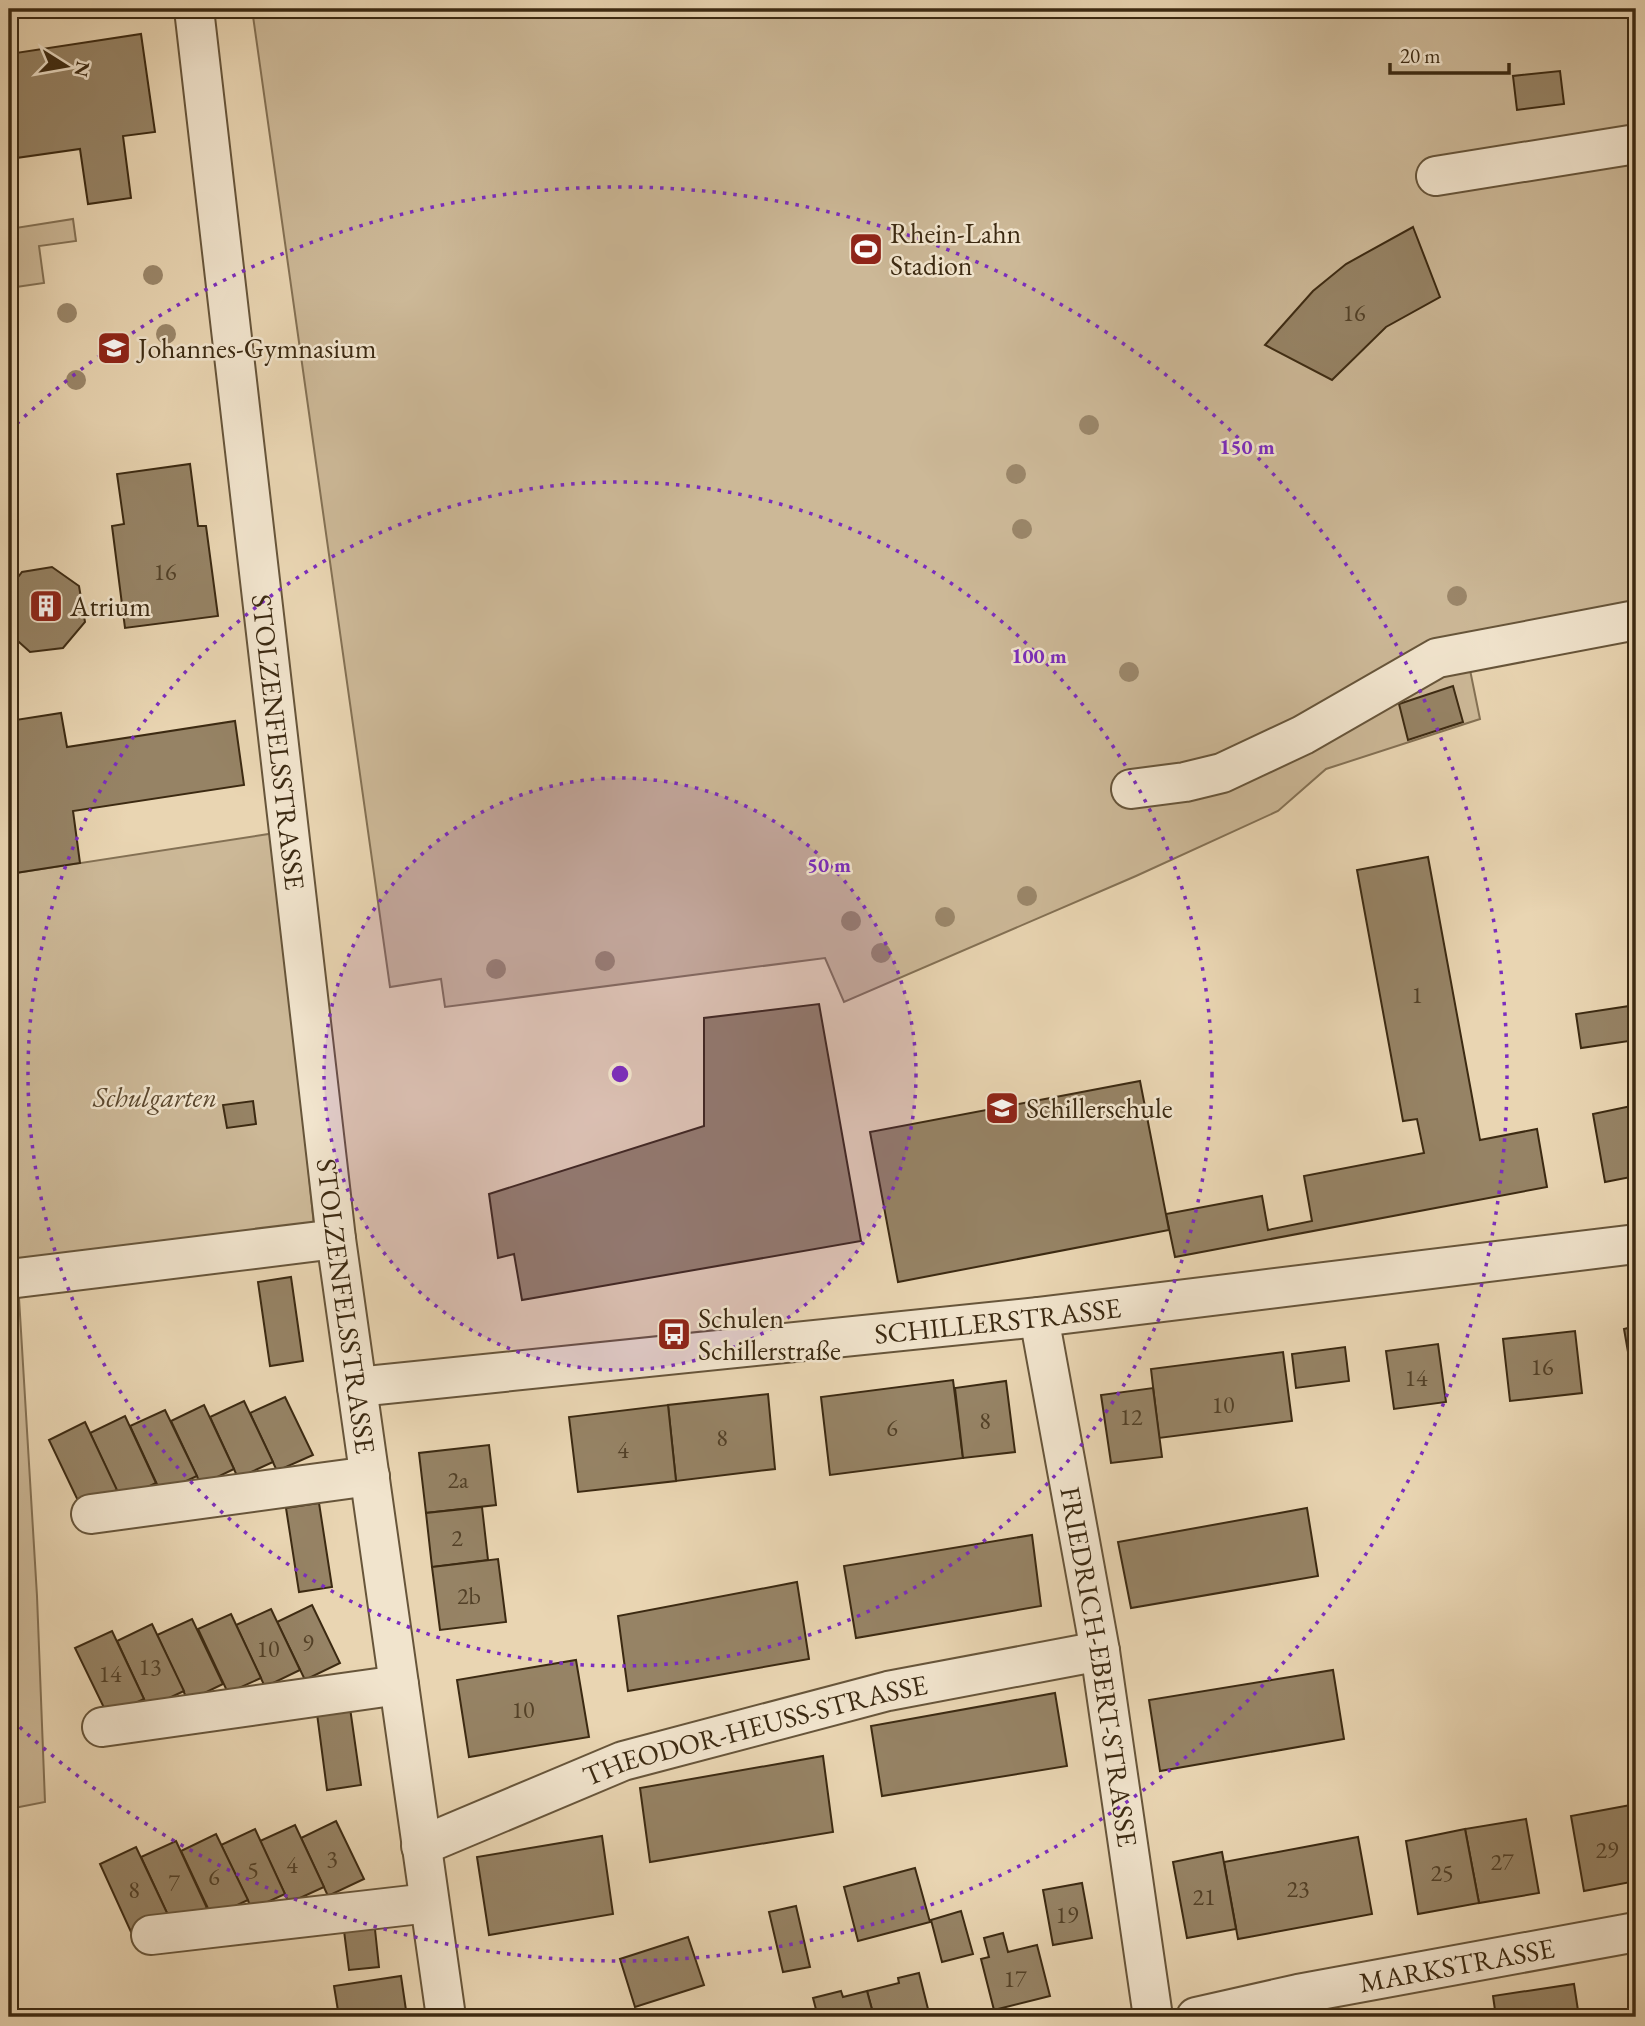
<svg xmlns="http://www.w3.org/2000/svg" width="1645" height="2026" viewBox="0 0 1645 2026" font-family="'EB Garamond',serif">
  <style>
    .green { fill: #ccb897; stroke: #847154; stroke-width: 2 }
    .building { fill: #968365; stroke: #3c2a12; stroke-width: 2 }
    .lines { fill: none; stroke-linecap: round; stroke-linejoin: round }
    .minor-casing { stroke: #67553a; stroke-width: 42 }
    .minor { stroke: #f1e4cd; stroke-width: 38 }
    .tree { fill: #9a8669 }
    .ring { fill: none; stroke: #7b2cbf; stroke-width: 3.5; stroke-dasharray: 3.5 7 }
    .labels { text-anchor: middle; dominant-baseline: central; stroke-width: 5; stroke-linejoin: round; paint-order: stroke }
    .number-label { font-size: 24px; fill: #524027 }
    .poi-label { font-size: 28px; fill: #3c2a12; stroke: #f1e4cd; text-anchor: start }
    .street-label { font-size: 28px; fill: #3c2a12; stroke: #f1e4cd }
    .park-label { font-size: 28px; font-style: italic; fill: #59462d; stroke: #f1e4cd }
    .centre { fill: #7b2cbf; stroke: #f1e4cd; stroke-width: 3.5 }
    .ring-label { font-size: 21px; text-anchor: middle; font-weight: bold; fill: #7b2cbf; stroke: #f1e4cd; stroke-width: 5; stroke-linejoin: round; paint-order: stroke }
  </style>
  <rect width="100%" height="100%" fill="#e9d5b2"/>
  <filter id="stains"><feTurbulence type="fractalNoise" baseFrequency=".00286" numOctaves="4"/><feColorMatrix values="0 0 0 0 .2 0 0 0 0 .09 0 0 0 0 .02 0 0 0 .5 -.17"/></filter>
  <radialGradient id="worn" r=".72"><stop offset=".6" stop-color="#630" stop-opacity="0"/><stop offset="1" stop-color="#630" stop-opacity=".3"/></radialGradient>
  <!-- green -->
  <g class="green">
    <polygon points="252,9 1636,9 1636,631 1469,665 1480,719 1326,769 1278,811 1136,876 844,1002 825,958 445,1007 441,979 390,987"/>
    <polygon points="73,219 76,241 39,246 44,283 9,288 9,229"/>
    <polygon points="275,833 314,1226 9,1267 9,874"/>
    <polygon points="19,1298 37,1596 45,1802 9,1809 9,1299"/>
  </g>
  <!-- building -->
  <g class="building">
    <polygon points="141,34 155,132 123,136 131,198 88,204 80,149 9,159 9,54"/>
    <polygon points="1560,71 1564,104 1517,110 1513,76"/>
    <polygon points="1413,227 1440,297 1386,327 1332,380 1265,345 1313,291 1346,264"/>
    <polygon points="190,464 198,526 206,526 218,616 125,628 112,526 124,524 117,474"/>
    <polygon points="52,567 79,586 85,622 63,648 30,652 9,633 9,589 22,572"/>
    <polygon points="1453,686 1463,722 1408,740 1399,704"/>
    <polygon points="61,713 67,747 235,721 244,785 73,811 80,863 9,874 9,721"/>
    <polygon points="1428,857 1480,1140 1537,1129 1547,1187 1175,1257 1166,1214 1262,1196 1268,1230 1312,1221 1304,1176 1424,1153 1417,1119 1403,1121 1357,870"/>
    <polygon points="819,1004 861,1241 522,1300 514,1254 498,1258 489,1194 704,1126 704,1018"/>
    <polygon points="1636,1005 1636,1040 1581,1048 1576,1014"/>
    <polygon points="1140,1081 1169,1230 898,1282 870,1132"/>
    <polygon points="253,1101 256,1124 227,1128 223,1105"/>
    <polygon points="1636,1105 1636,1176 1605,1182 1593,1114"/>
    <polygon points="291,1277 303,1361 270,1366 258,1282"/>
    <polygon points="1636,1326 1636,1392 1635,1392 1624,1329"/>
    <polygon points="1575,1331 1582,1393 1510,1401 1503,1339"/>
    <polygon points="1438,1344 1446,1402 1394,1409 1386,1351"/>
    <polygon points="1345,1347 1349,1381 1296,1388 1292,1354"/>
    <polygon points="1283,1352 1292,1421 1159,1438 1151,1369"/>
    <polygon points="953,1380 963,1458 830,1475 821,1397"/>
    <polygon points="1006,1381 1015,1452 963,1458 955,1388"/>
    <polygon points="1153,1388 1162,1457 1111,1463 1101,1395"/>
    <polygon points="768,1394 775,1469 676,1481 668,1405"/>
    <polygon points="285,1397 313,1455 277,1471 250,1413"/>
    <polygon points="244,1401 273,1462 238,1478 210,1417"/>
    <polygon points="204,1405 234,1469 201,1485 171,1421"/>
    <polygon points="668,1405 676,1481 578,1492 569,1417"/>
    <polygon points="165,1410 197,1476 161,1493 130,1426"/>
    <polygon points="125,1416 156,1483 121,1500 90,1433"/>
    <polygon points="85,1422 117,1490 81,1507 49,1440"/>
    <polygon points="489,1445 496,1505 426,1513 419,1453"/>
    <polygon points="319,1503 332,1587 299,1592 286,1508"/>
    <polygon points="482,1507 488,1560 432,1567 426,1513"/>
    <polygon points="1307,1508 1318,1576 1131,1608 1118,1542"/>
    <polygon points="1032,1535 1041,1606 856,1638 844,1566"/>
    <polygon points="498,1559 506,1622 440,1630 432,1567"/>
    <polygon points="797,1582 809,1659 628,1691 618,1616"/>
    <polygon points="312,1605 340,1663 305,1680 277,1622"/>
    <polygon points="271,1609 300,1670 265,1687 236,1625"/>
    <polygon points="231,1614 261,1678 228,1693 198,1629"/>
    <polygon points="192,1619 223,1684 188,1701 157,1635"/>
    <polygon points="152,1624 184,1691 148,1708 117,1641"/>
    <polygon points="112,1631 144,1699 108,1716 75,1648"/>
    <polygon points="576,1660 589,1737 469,1757 457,1680"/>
    <polygon points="1333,1670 1344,1739 1160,1771 1149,1700"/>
    <polygon points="1055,1693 1067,1766 882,1796 871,1726"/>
    <polygon points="349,1701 361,1785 327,1790 316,1706"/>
    <polygon points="823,1756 833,1832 650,1862 640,1788"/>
    <polygon points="1636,1804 1636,1881 1584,1891 1571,1816"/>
    <polygon points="1526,1819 1539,1893 1479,1903 1465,1829"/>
    <polygon points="336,1821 364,1879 328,1896 301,1838"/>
    <polygon points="295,1825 324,1887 289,1903 260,1841"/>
    <polygon points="255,1829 285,1894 252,1909 221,1845"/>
    <polygon points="1465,1829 1479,1903 1418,1914 1406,1841"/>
    <polygon points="216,1834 248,1900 212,1917 181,1851"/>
    <polygon points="602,1836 613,1914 489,1935 477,1857"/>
    <polygon points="1358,1837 1372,1914 1238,1939 1224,1862"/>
    <polygon points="176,1841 207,1908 172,1924 141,1857"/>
    <polygon points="136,1847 168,1915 131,1932 100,1864"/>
    <polygon points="1222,1852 1236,1929 1187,1938 1173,1862"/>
    <polygon points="915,1868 930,1922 858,1941 844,1887"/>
    <polygon points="1082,1883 1092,1938 1053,1945 1043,1890"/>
    <polygon points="796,1906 810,1967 783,1972 769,1912"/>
    <polygon points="961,1911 973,1954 942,1962 931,1920"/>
    <polygon points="374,1920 379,1967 349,1970 343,1923"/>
    <polygon points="1003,1933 1008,1952 1037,1945 1050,1996 994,2010 981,1959 989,1957 984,1938"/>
    <polygon points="688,1937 704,1985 635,2007 620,1959"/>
    <polygon points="919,1973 930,2017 874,2017 867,1991 899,1983 898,1978"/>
    <polygon points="401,1976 407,2017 339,2017 334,1986"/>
    <polygon points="1574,1984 1579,2017 1496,2017 1493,1996"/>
    <polygon points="841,1991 843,1997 867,1991 874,2017 818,2017 813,1998"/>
  </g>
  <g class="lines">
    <!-- minor casing -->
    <g class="minor-casing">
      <g id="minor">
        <path id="s1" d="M194,9L336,1239L446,2017"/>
        <polyline points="1436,176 1636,144"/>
        <polyline points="1131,789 1185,782 1222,773 1303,735 1437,658 1636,620"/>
        <polyline points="9,1279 336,1239"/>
        <path id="s2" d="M1039,1317L1100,1651L1153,2017"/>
        <path id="s3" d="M357,1387L1039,1317L1636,1244"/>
        <polyline points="91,1514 370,1476"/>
        <polyline points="102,1727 399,1685"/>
        <path id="s4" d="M421,1846L623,1761L888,1691L1100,1651"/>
        <polyline points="151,1935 429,1903"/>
        <path id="s5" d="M1196,2017L1298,1994L1636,1932"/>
      </g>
    </g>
    <!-- minor -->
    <use href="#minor" class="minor"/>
  </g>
  <!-- trees -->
  <g class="tree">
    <circle cx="153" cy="275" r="10"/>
    <circle cx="67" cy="313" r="10"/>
    <circle cx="166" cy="334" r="10"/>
    <circle cx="76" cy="380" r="10"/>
    <circle cx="1089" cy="425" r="10"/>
    <circle cx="1016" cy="474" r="10"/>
    <circle cx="1022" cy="529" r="10"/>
    <circle cx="1457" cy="596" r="10"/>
    <circle cx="1129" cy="672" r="10"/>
    <circle cx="1027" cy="896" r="10"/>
    <circle cx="945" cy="917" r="10"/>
    <circle cx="851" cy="921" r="10"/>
    <circle cx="881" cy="953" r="10"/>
    <circle cx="605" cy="961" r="10"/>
    <circle cx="496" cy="969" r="10"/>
  </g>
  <!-- distance rings -->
  <circle cx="620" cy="1074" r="296" fill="#7b2cbf" fill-opacity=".12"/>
  <g class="ring">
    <circle cx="620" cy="1074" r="296"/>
    <circle cx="620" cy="1074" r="592"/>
    <path d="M9 431A887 887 0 1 1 9 1717"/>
  </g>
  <!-- icons -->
  <defs>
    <g id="stadium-square" transform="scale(1.75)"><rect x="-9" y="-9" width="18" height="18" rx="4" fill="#8f2418" stroke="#f1e4cd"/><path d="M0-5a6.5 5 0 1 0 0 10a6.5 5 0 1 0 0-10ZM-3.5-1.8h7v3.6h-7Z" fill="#fff"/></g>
    <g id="school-square" transform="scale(1.75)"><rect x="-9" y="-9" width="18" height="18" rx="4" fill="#8f2418" stroke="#f1e4cd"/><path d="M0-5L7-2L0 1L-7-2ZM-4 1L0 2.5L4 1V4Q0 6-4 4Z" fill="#fff"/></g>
    <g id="building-square" transform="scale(1.75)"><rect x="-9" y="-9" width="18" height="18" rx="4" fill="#8f2418" stroke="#f1e4cd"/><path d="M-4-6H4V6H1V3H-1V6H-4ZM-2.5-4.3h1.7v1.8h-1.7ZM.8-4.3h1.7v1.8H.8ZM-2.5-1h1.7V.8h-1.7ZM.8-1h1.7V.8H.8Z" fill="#fff"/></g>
    <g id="bus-square" transform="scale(1.75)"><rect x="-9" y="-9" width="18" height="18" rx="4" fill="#8f2418" stroke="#f1e4cd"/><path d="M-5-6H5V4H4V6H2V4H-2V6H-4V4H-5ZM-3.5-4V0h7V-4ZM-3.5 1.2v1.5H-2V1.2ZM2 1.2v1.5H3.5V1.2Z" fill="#fff"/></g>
  </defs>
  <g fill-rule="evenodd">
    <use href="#stadium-square" x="866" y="249"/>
    <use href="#school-square" x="114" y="348"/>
    <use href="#building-square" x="46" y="606"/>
    <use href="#school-square" x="1002" y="1108"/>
    <use href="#bus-square" x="674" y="1334"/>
  </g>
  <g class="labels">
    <!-- number labels -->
    <g class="number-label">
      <text x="1354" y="312">16</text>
      <text x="165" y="571">16</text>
      <text x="1417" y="994">1</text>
      <text x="1542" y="1366">16</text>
      <text x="1416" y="1377">14</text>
      <text x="1223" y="1404">10</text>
      <text x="1131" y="1416">12</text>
      <text x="985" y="1420">8</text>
      <text x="892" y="1427">6</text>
      <text x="722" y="1437">8</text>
      <text x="623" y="1449">4</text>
      <text x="458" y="1479">2a</text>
      <text x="457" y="1537">2</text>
      <text x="469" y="1595">2b</text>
      <text x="308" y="1642">9</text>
      <text x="268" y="1648">10</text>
      <text x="150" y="1666">13</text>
      <text x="110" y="1673">14</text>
      <text x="523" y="1709">10</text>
      <text x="1607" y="1849">29</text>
      <text x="332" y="1858">3</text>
      <text x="1502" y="1861">27</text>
      <text x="292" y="1864">4</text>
      <text x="253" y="1869">5</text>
      <text x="1442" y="1872">25</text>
      <text x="214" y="1876">6</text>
      <text x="174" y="1882">7</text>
      <text x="1298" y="1888">23</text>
      <text x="134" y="1889">8</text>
      <text x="1204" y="1896">21</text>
      <text x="1067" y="1914">19</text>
      <text x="1015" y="1978">17</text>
    </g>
    <!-- poi labels -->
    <g class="poi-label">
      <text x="890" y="233">Rhein-Lahn<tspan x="890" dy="32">Stadion</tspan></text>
      <text x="138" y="348">Johannes-Gymnasium</text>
      <text x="70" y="606">Atrium</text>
      <text x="1026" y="1108">Schillerschule</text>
      <text x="698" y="1318">Schulen<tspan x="698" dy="32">Schillerstraße</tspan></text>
    </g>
    <!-- street labels -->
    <g class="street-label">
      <text stroke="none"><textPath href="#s1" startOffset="738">STOLZENFELSSTRASSE</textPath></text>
      <text stroke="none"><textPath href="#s1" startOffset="1306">STOLZENFELSSTRASSE</textPath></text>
      <text stroke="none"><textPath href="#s3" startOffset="644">SCHILLERSTRASSE</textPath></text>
      <text stroke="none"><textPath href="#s2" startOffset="355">FRIEDRICH-EBERT-STRASSE</textPath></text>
      <text stroke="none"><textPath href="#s4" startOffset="355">THEODOR-HEUSS-STRASSE</textPath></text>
      <text stroke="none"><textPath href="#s5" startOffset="266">MARKSTRASSE</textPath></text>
    </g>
    <!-- park labels -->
    <g class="park-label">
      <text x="155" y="1097">Schulgarten</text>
    </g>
  </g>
  <circle cx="620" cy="1074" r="10" class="centre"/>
  <g class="ring-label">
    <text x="1247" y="454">150 m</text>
    <text x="1039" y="663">100 m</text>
    <text x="829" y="872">50 m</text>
  </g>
  <!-- margin -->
  <rect width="1645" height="2026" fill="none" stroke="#e9d5b2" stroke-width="35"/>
  <rect x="10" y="10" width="1624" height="2005" fill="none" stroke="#3c2a12" stroke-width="3.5"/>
  <rect x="18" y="18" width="1610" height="1991" fill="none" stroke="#3c2a12" stroke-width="2"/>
  <!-- north arrow -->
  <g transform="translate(66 66) rotate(101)" stroke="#f1e4cd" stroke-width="5" paint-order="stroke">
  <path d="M0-5L12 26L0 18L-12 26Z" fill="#3c2a12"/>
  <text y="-10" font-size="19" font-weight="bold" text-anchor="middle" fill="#3c2a12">N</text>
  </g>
  <!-- scale -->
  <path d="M1390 63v10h119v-10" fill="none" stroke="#3c2a12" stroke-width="3.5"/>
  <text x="1400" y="63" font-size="21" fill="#3c2a12" stroke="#f1e4cd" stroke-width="5" paint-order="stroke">20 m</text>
  <rect width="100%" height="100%" filter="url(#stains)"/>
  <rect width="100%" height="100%" fill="url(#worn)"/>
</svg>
